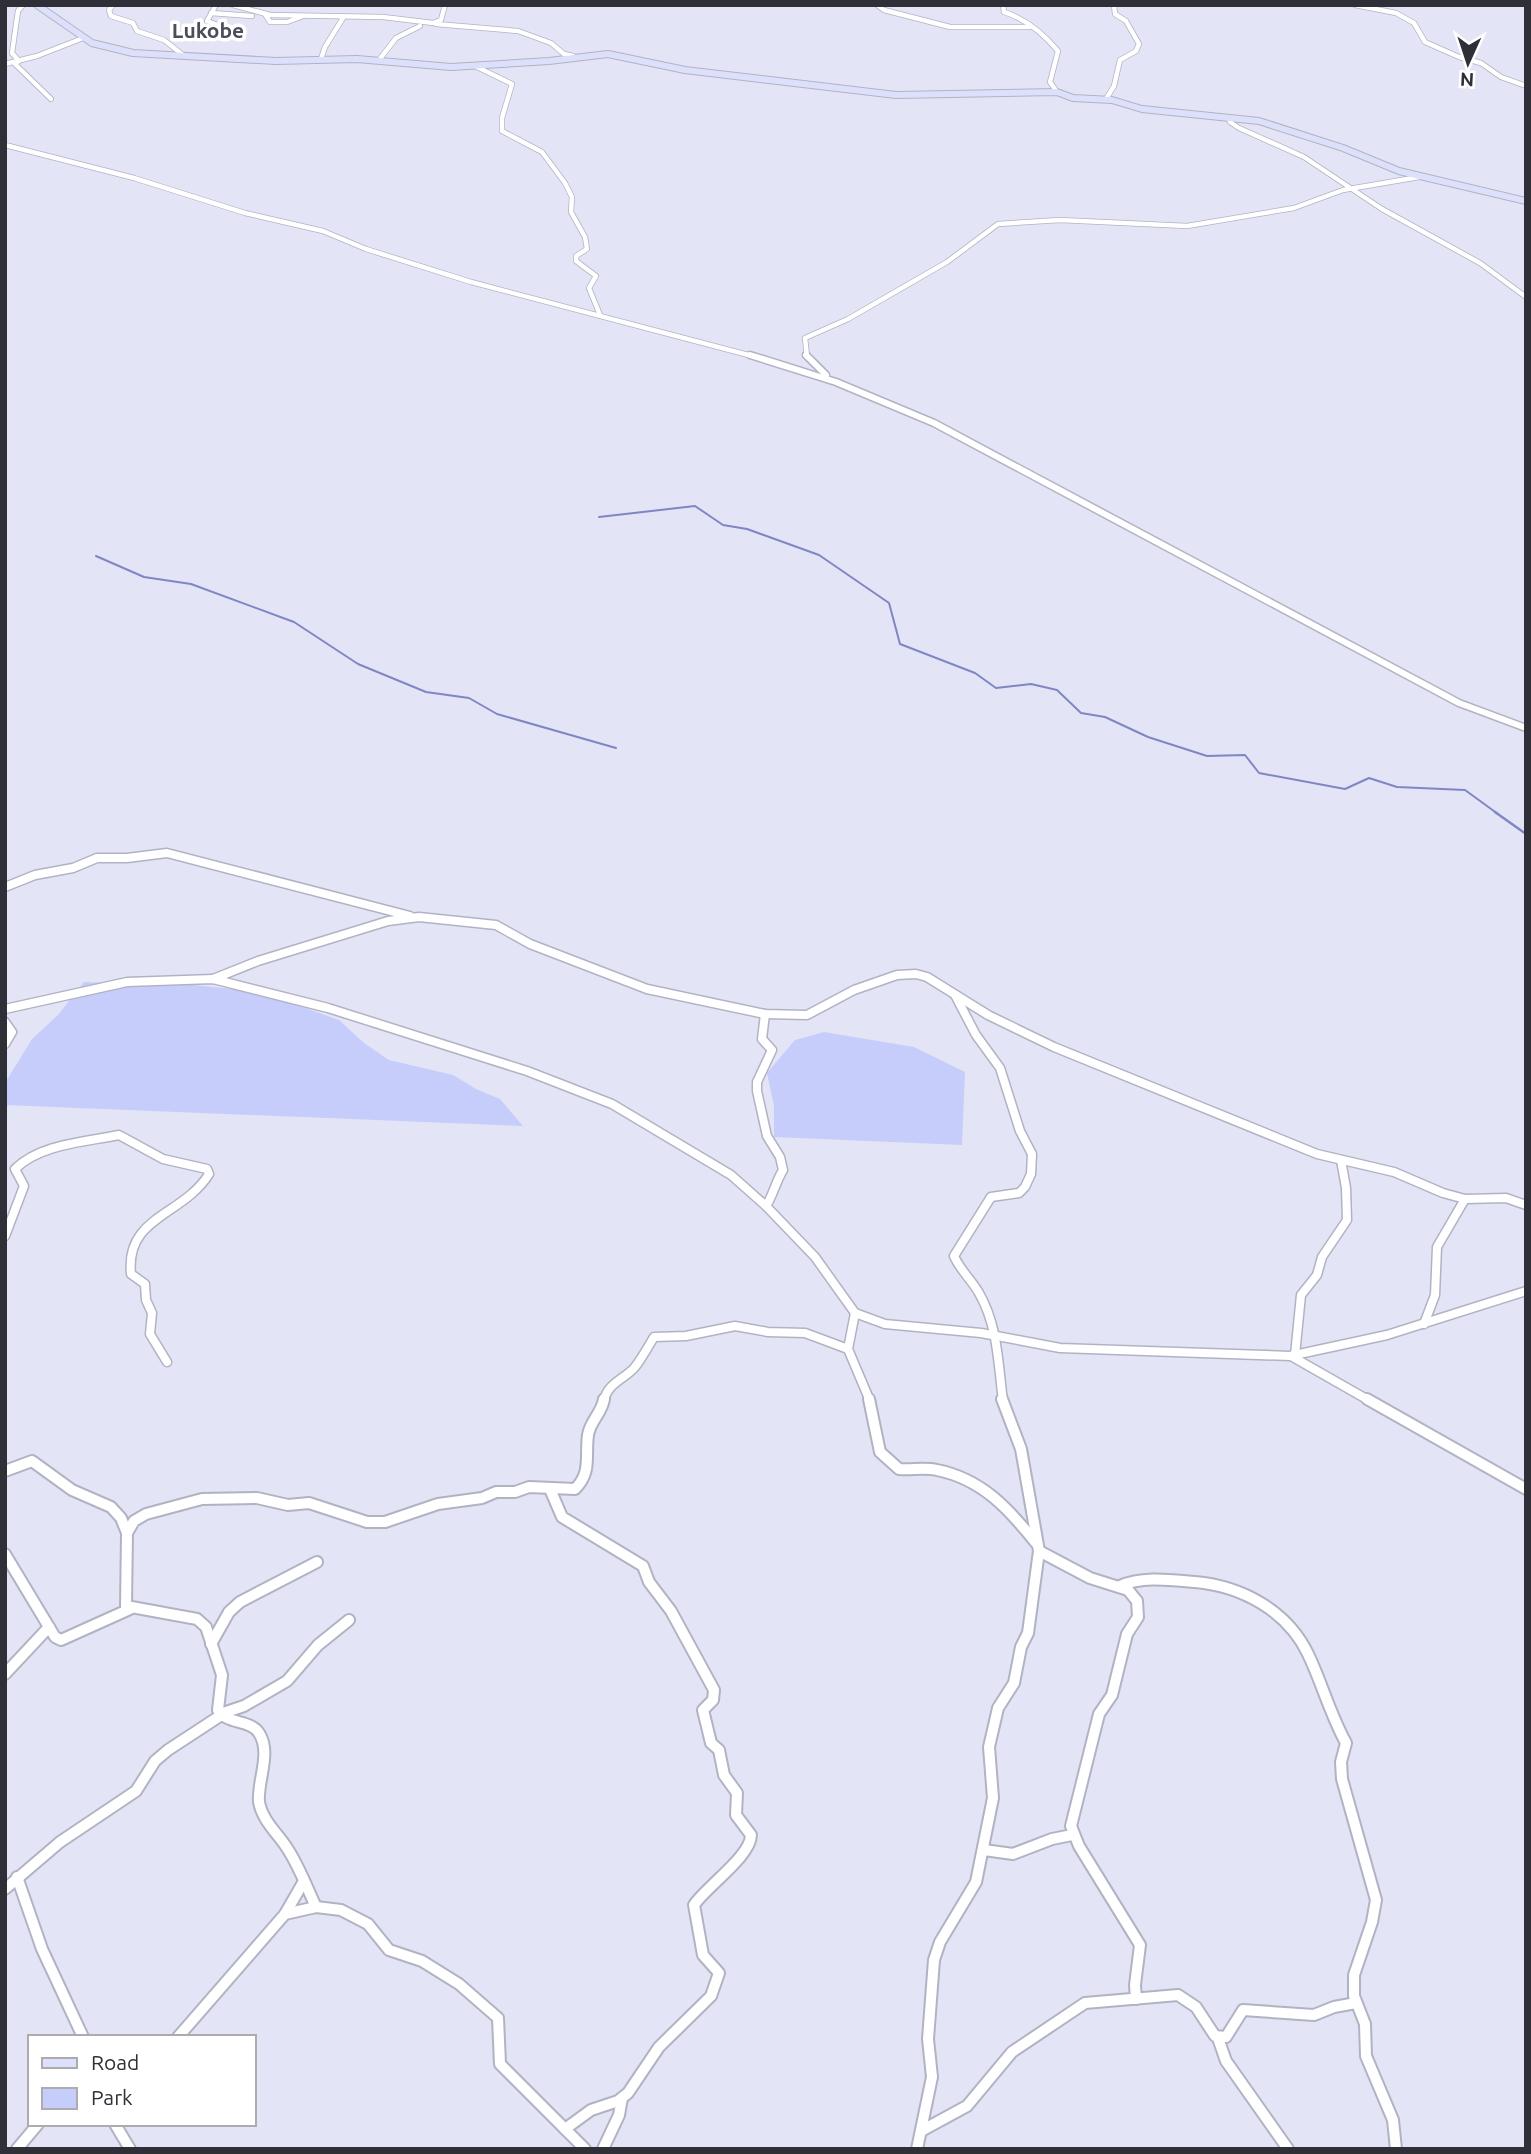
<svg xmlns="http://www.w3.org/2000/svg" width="1531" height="2154" viewBox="0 0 1531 2154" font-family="Ubuntu,sans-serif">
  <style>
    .green { fill: #c7cdfb }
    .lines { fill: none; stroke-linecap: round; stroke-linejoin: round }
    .stream-far1 { stroke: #8086c4; stroke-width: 2 }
    .stream { stroke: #8086c4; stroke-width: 2.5 }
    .street-far3-casing { stroke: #b1b3c3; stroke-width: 6 }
    .street-far2-casing { stroke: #b1b3c3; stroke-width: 9 }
    .street-far1-casing { stroke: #b1b3c3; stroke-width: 11 }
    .street-casing { stroke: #b1b3c3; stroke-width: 14 }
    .secondary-casing { stroke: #b1b3c3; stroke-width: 8 }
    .street-far3 { stroke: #fff; stroke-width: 4.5 }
    .street-far2 { stroke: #fff; stroke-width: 6 }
    .street-far1 { stroke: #fff; stroke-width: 8 }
    .street { stroke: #fff; stroke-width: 10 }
    .secondary { stroke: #dde0fb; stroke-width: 6 }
    .labels { text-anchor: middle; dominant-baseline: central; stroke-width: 7; stroke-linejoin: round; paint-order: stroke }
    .far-quarter-label { font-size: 21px; font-weight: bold; fill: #4b4d5a; stroke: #fff }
  </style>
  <rect width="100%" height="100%" fill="#e3e5f6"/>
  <!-- green -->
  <g class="green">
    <polygon points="84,982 194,985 241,990 280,999 339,1020 364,1043 389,1060 453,1075 476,1089 500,1099 523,1126 5,1105 5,1083 32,1039 58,1015"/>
    <polygon points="824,1032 914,1047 965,1072 962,1145 774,1137 774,1106 767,1073 795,1040"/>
  </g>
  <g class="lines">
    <!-- stream-far1 -->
    <g class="stream-far1">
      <polyline points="599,517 695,506 723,525 747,529 819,555 889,603 900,644 975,673 996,688 1031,684 1057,690 1081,713 1105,717 1148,737 1207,756 1245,755 1259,773 1345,789 1369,778 1397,787 1465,790 1498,814"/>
      <polyline points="96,556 144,577 191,584 294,622 358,664 426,692 469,698 497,714 616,748"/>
    </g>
    <!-- stream -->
    <polyline class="stream" points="1495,812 1526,834"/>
    <!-- street-far3 casing -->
    <g class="street-far3-casing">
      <g id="street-far3">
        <polyline points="23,5 18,11 12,53 19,61 15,64 51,99"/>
        <polyline points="113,5 109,10 111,16 133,23 137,31 164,40 183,55"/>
        <polyline points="216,5 207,21 234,31 230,36"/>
        <polyline points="233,5 270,15 383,17 433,23 441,20 445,5"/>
        <polyline points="877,5 884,10 950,27 1030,27"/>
        <path d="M1003,5L1004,12C1026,19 1043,33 1058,51L1050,82L1057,92"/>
        <polyline points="1355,5 1396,13 1414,23 1425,42 1459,57 1481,63 1501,77 1526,86"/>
        <polyline points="211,13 252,16"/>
        <polyline points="265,14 270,22 287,22 303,16"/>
        <polyline points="436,24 518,31 551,43 564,54 573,56"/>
        <polyline points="321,59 325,47 343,18"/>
        <polyline points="379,60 396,38 420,26"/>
        <polyline points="5,64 37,56 83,38"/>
        <polyline points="475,66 512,84 502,118 502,131 542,152 565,183 572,197 571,212 585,237 587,249 576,256 576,261 596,276 589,288 600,315"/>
        <polyline points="1106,99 1114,86 1120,60 1136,51 1139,44 1126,21 1115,14 1114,5"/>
        <polyline points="1229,117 1230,122 1239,128 1304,157 1382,209 1480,263 1526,297"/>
        <polyline points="5,145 134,178 245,213 323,231 366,249 471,282 756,357"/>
        <polyline points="807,357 805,338 848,319 947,262 998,224 1060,220 1187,226 1294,208 1343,190 1419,177"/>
      </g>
    </g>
    <!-- street-far2 casing -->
    <g class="street-far2-casing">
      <g id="street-far2">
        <polyline points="750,355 836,382 934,423 1459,703 1526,728"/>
        <polyline points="806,355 826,375"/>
      </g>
    </g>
    <!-- street-far1 casing -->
    <g class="street-far1-casing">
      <g id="street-far1">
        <polyline points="5,887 35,875 73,868 97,858 127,858 167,853 410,916"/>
        <polyline points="213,979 258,961 388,921 419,917 496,925 530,944 647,989 765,1014 807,1015 854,990 897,975 916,974 927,977 988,1015 1054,1047 1317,1154 1394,1172 1443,1193 1465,1199 1506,1198 1526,1205"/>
        <path d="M955,995L976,1035L1000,1068L1020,1131L1032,1154L1031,1174L1025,1187L1019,1193L991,1197L954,1256C960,1270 971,1279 979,1293C998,1326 998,1363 1003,1401"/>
        <polyline points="5,1009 127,982 213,979 328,1008 527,1071 612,1104 731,1175 766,1206 815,1257 855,1313 885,1324 981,1333 1060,1348 1290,1356 1387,1335 1526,1291"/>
        <path d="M765,1014L762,1039L772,1050L757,1082V1091L767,1136L780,1157L783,1170C776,1181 772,1198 766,1206"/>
        <polyline points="5,1022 12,1032 5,1044"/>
        <path d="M5,1236L24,1186L15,1169C40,1144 85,1142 119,1135L163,1159L207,1169L209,1174C183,1216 125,1216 131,1274L145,1284L146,1300L152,1313L150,1334L167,1362"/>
        <polyline points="855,1313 848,1349 870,1401"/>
        <polyline points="1424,1324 1435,1295 1437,1247 1465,1199"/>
        <polyline points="1295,1355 1301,1295 1317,1275 1322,1257 1347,1220 1346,1188 1341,1160"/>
        <polyline points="1291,1356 1370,1401"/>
        <path d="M604,1401C607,1383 625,1379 635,1367C642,1358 648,1347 654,1337L686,1336L735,1326L768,1332L805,1333L848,1349"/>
      </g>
    </g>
    <!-- street casing -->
    <g class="street-casing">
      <g id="street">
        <path d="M869,1399L880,1452L899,1469C912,1470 925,1467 937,1470C982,1479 1009,1509 1036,1543"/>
        <polyline points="1367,1399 1526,1489"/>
        <path d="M5,1471L32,1461L72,1490L111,1507L121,1518L127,1533L126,1606L197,1619L206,1627L222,1675L218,1710C227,1725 250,1719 259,1733C272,1753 257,1781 259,1802C262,1820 278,1834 287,1848C299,1866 307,1888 316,1907"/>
        <path d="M550,1489L562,1517L643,1566L649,1582L671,1611L714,1690L713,1700L703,1710L711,1743L719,1750L724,1775L737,1793L736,1815L751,1835C751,1856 707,1886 694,1905L703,1955L719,1973L711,1996L659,2047L628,2093L618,2101L591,2110L565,2129"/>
        <path d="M127,1533L134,1521L146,1514L202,1499L257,1498L288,1505L309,1503L367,1522H385L438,1504L482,1498L496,1492H515L529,1487L575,1489C592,1472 585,1456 588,1435C590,1421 602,1413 604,1399"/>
        <polyline points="1039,1551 1090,1578 1128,1590 1137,1601 1138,1617 1127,1634 1112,1695 1099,1714 1071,1826 1079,1846 1140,1945 1135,1985 1136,1999"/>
        <polyline points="5,1554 55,1637 61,1640 130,1609"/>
        <path d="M1120,1586C1143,1576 1170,1580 1195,1582C1241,1586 1287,1610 1308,1654C1322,1683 1330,1714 1346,1743L1341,1762L1342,1779L1376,1900L1372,1922L1354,1975V1996L1365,2024L1366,2056L1393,2120L1396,2149"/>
        <polyline points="211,1644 229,1612 240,1602 317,1562"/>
        <polyline points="5,1674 49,1627"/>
        <polyline points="984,1850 1013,1854 1052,1839 1072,1835"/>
        <polyline points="17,1877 42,1949 83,2037"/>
        <polyline points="5,1889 60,1842 136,1791 155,1761 168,1750 226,1712 244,1706 287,1681 318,1645 349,1620"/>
        <polyline points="285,1914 304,1881"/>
        <polyline points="178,2037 285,1914 316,1907 341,1910 368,1924 389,1950 422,1961 459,1984 498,2018 500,2064 585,2149"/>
        <polyline points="1218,2038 1226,2061 1288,2149"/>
        <polyline points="115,2124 130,2149"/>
        <polyline points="921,2131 967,2106 1012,2052 1085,2003 1178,1995 1196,2007 1215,2036 1226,2037 1243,2010 1314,2015 1334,2007 1356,2003"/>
        <polyline points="17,2149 38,2124"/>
        <polyline points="603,2149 619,2115 622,2098"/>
        <polyline points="917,2149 932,2077 928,2039 934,1960 940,1942 976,1882 993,1798 989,1747 998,1708 1014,1683 1021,1647 1028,1633 1039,1551 1021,1449 1002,1399"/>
      </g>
    </g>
    <!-- secondary casing -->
    <g class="secondary-casing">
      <polyline id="secondary" points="37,5 92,43 133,53 276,61 357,59 451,67 549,61 608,54 685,70 896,95 1057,92 1073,98 1112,100 1142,109 1259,121 1343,148 1399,171 1526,201"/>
    </g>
    <!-- street-far3 -->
    <use href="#street-far3" class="street-far3"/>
    <!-- street-far2 -->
    <use href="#street-far2" class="street-far2"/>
    <!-- street-far1 -->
    <use href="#street-far1" class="street-far1"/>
    <!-- street -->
    <use href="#street" class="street"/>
    <!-- secondary -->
    <use href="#secondary" class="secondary"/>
  </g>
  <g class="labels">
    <!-- far-quarter labels -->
    <g class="far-quarter-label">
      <text x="208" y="30">Lukobe</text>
    </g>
  </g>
  <!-- border -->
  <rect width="1531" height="2154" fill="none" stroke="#2f3037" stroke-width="14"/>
  <!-- legend -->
  <rect x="28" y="2035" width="228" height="91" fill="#ffffff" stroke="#acacaf" stroke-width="2"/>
  <rect x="42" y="2058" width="35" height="10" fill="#dde0fb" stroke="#acacaf" stroke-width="2"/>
  <text x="91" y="2070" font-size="21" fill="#2f3037">Road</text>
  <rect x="42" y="2088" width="35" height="21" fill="#c7cdfb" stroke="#acacaf" stroke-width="2"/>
  <text x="91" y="2105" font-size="21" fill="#2f3037">Park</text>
  <!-- north arrow -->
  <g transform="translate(1468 63) rotate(183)" stroke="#ffffff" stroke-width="5" paint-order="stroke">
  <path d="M0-5L12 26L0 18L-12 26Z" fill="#2f3037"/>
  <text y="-10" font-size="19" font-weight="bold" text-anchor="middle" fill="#2f3037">N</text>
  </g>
</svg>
